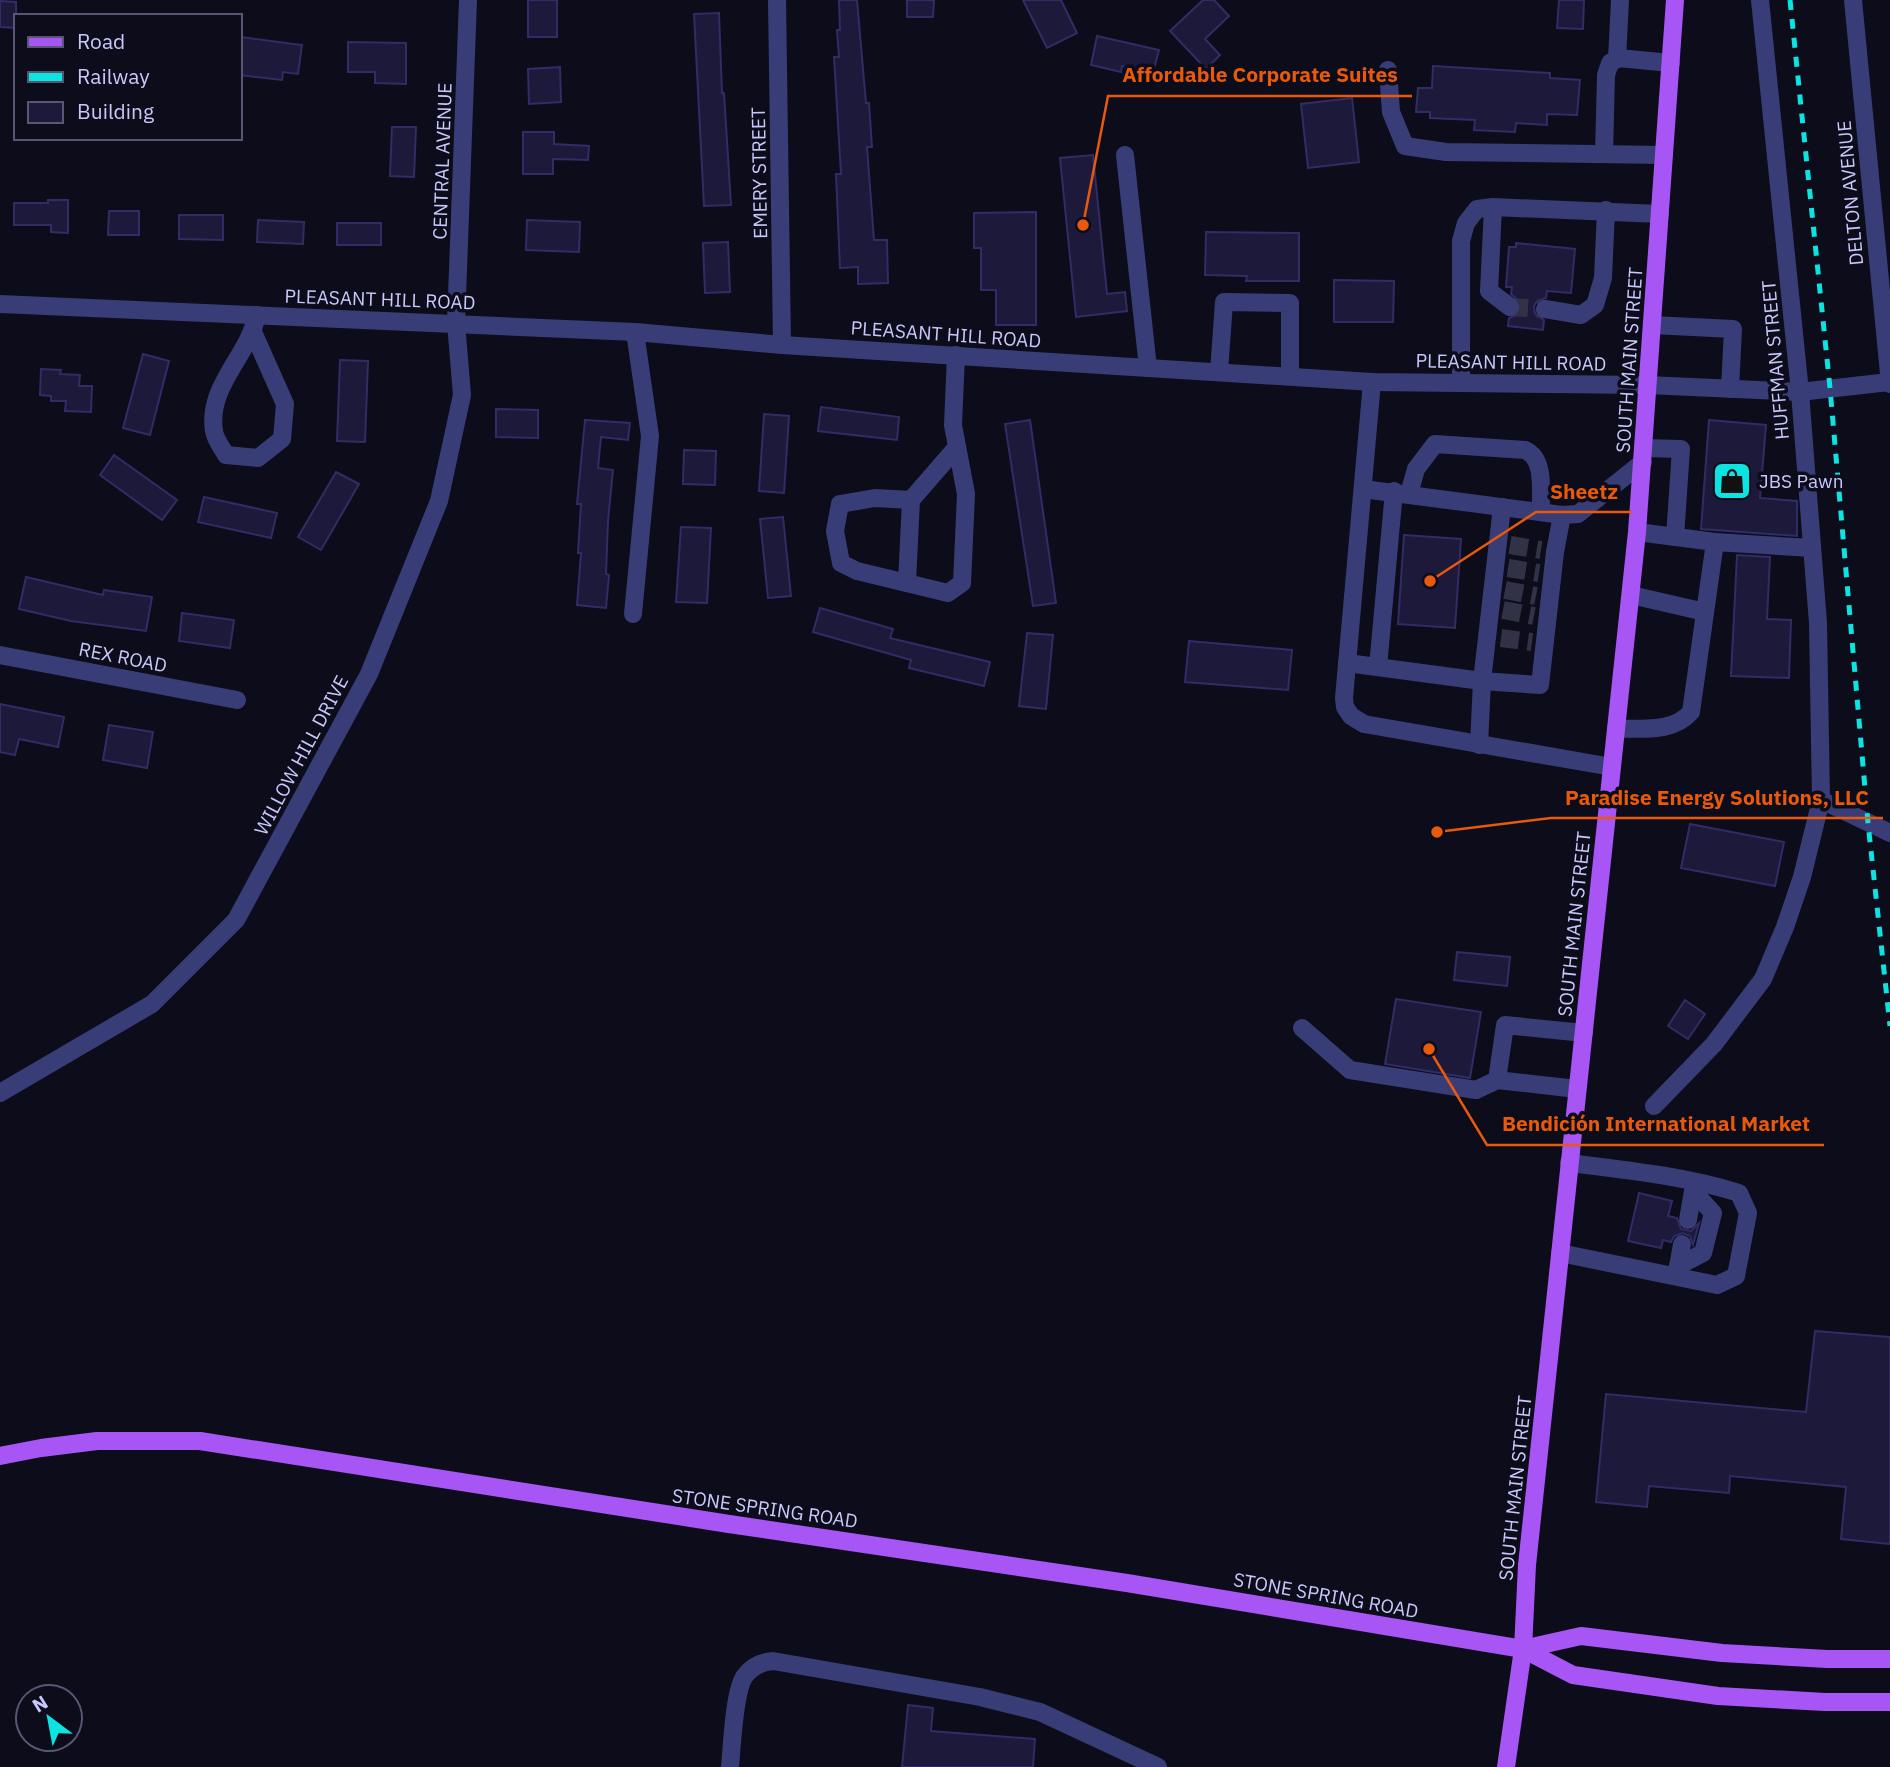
<svg xmlns="http://www.w3.org/2000/svg" width="1890" height="1767" viewBox="0 0 1890 1767" font-family="'IBM Plex Sans',sans-serif">
  <style>
    .building { fill: #1c193a; stroke: #312c65; stroke-width: 2 }
    .lines { fill: none; stroke-linecap: round; stroke-linejoin: round }
    .minor-tunnel { stroke: #323247; stroke-width: 18; stroke-dasharray: 18 9; stroke-linecap: butt }
    .minor { stroke: #393d77; stroke-width: 18 }
    .major { stroke: #a855f6; stroke-width: 18 }
    .rail { stroke: #0ce4e2; stroke-width: 5; stroke-dasharray: 10 9; stroke-linecap: butt }
    .labels { text-anchor: middle; dominant-baseline: central; stroke-width: 7; stroke-linejoin: round; paint-order: stroke }
    .street-label { font-size: 19px; fill: #c8c8fc; stroke: #0c0c1a }
    .poi-label { font-size: 19px; fill: #c8c8fc; stroke: #0c0c1a; text-anchor: start }
    .leader { fill: none; stroke: #e8590c; stroke-width: 2.5 }
    .callout-dot { fill: #e8590c; stroke: #0c0c1a; stroke-width: 2.5 }
    .callout-label { font-size: 21px; text-anchor: middle; font-weight: bold; fill: #e8590c; stroke: #0c0c1a; stroke-width: 7; stroke-linejoin: round; paint-order: stroke }
  </style>
  <rect width="100%" height="100%" fill="#0c0c1a"/>
  <!-- building -->
  <g class="building">
    <rect x="528" y="0" width="29" height="37"/>
    <polygon points="839,0 857,0 866,103 869,103 872,147 867,147 874,240 887,240 888,283 858,284 858,267 840,268 836,174 841,174 834,57 839,57 837,30 840,30"/>
    <polygon points="907,0 934,0 933,17 907,17"/>
    <polygon points="1023,0 1061,0 1077,33 1047,48"/>
    <polygon points="1203,0 1214,0 1229,16 1205,39 1220,55 1206,69 1170,31"/>
    <polygon points="1559,0 1584,0 1583,29 1557,28"/>
    <polygon points="0,1 16,2 16,28 0,27"/>
    <polygon points="719,13 722,93 724,93 731,205 704,206 694,14"/>
    <polygon points="1097,36 1159,50 1153,73 1122,66 1121,72 1091,65"/>
    <polygon points="240,37 302,45 298,74 283,72 282,80 240,75"/>
    <polygon points="348,42 406,43 406,84 375,83 375,72 348,72"/>
    <polygon points="1433,66 1550,73 1550,78 1580,80 1577,115 1547,114 1547,125 1516,123 1515,132 1474,130 1475,120 1430,118 1430,112 1416,112 1418,88 1432,88"/>
    <polygon points="560,67 561,102 529,104 528,69"/>
    <polygon points="1352,98 1359,162 1308,168 1301,104"/>
    <polygon points="392,127 416,127 414,177 390,176"/>
    <polygon points="523,132 554,132 554,144 589,146 588,160 553,159 553,174 523,174"/>
    <polygon points="1093,155 1107,294 1125,292 1127,311 1076,317 1060,158"/>
    <polygon points="48,200 68,200 68,233 51,232 51,225 14,225 14,203 48,203"/>
    <polygon points="109,211 139,211 139,235 108,235"/>
    <polygon points="1036,212 1036,325 996,325 996,290 981,290 981,248 974,248 974,213"/>
    <polygon points="179,215 223,215 223,240 179,239"/>
    <polygon points="258,220 304,222 303,244 257,242"/>
    <polygon points="527,220 580,222 579,252 526,250"/>
    <rect x="337" y="223" width="44" height="22"/>
    <polygon points="1206,232 1299,233 1299,281 1246,281 1247,276 1205,275"/>
    <polygon points="728,242 730,292 705,293 703,243"/>
    <polygon points="1516,243 1575,249 1571,293 1547,291 1546,298 1537,301 1534,306 1535,314 1544,320 1543,330 1508,326 1509,318 1519,314 1521,308 1520,302 1511,294 1512,287 1506,287 1509,247 1516,247"/>
    <polygon points="1334,280 1394,281 1393,322 1334,322"/>
    <polygon points="143,354 169,361 150,435 123,428"/>
    <polygon points="340,360 368,361 365,442 337,441"/>
    <polygon points="41,369 61,370 60,374 80,375 79,386 92,386 91,412 65,411 66,401 51,401 51,396 40,395"/>
    <polygon points="821,407 899,417 897,440 818,431"/>
    <polygon points="496,409 538,410 538,438 496,437"/>
    <polygon points="764,414 789,416 784,493 759,491"/>
    <polygon points="585,420 630,423 628,440 601,437 598,468 613,470 608,521 606,574 609,575 606,608 577,605 581,553 578,553 581,504 577,504"/>
    <polygon points="1030,420 1056,603 1033,606 1005,424"/>
    <polygon points="1709,420 1766,425 1760,498 1797,501 1797,536 1701,529"/>
    <polygon points="684,450 716,451 715,485 683,484"/>
    <polygon points="114,455 177,500 162,520 100,475"/>
    <polygon points="336,472 359,484 321,550 298,537"/>
    <polygon points="204,497 277,513 271,538 198,522"/>
    <polygon points="783,517 791,596 768,598 760,519"/>
    <polygon points="681,527 711,528 707,603 676,602"/>
    <polygon points="1404,535 1461,539 1455,628 1398,624"/>
    <polygon points="1737,555 1770,557 1767,619 1791,620 1789,678 1731,676"/>
    <polygon points="26,577 103,595 104,590 152,597 146,631 71,621 19,609"/>
    <polygon points="820,608 893,629 890,638 990,662 984,686 909,668 911,660 813,632"/>
    <polygon points="182,613 234,620 230,648 179,641"/>
    <polygon points="1027,633 1053,635 1046,709 1019,706"/>
    <polygon points="1189,641 1292,650 1288,690 1185,682"/>
    <polygon points="0,704 64,717 58,747 19,739 15,755 0,752"/>
    <polygon points="109,725 153,732 147,768 103,760"/>
    <polygon points="1690,824 1784,842 1775,886 1681,868"/>
    <polygon points="1457,952 1510,957 1507,986 1454,980"/>
    <polygon points="1396,999 1481,1012 1470,1078 1385,1064"/>
    <polygon points="1685,1000 1705,1014 1688,1039 1668,1026"/>
    <polygon points="1639,1193 1672,1201 1668,1216 1677,1218 1681,1229 1691,1231 1699,1223 1693,1245 1690,1236 1683,1233 1674,1236 1671,1242 1663,1240 1661,1248 1628,1241"/>
    <polygon points="1815,1331 1890,1337 1890,1544 1841,1539 1846,1487 1730,1476 1729,1493 1649,1486 1647,1507 1596,1502 1606,1394 1806,1412"/>
    <polygon points="908,1705 933,1708 931,1731 1035,1739 1033,1767 902,1767"/>
  </g>
  <g class="lines">
    <!-- minor-tunnel -->
    <g class="minor-tunnel">
      <polyline points="1510,307 1545,309"/>
      <polyline points="1510,545 1541,550"/>
      <polyline points="1508,568 1539,573"/>
      <polyline points="1505,590 1536,596"/>
      <polyline points="1503,610 1534,616"/>
      <polyline points="1501,638 1532,642"/>
    </g>
    <!-- minor -->
    <g class="minor">
      <polyline points="777,0 782,345"/>
      <polyline points="1853,0 1890,384"/>
      <polyline points="1617,59 1620,0"/>
      <polyline points="1388,70 1391,112 1405,146 1446,152 1664,155"/>
      <polyline points="1604,154 1606,75 1610,63 1618,58 1671,63"/>
      <polyline points="1125,155 1148,368"/>
      <polyline points="1493,207 1489,291 1510,307"/>
      <polyline points="0,304 635,332 782,345 1372,382 1647,385 1800,392 1889,382"/>
      <polyline points="1545,309 1581,315 1595,305 1603,278 1606,210"/>
      <polyline points="1652,325 1733,329 1730,389"/>
      <path d="M253,332L285,404L282,439L258,458L226,455C222,448 215,439 214,431C207,386 248,357 257,315"/>
      <polyline points="956,355 953,425 966,494 962,583 948,593 857,571 841,563 835,531 840,504 875,498 911,500 957,447"/>
      <polyline points="1219,372 1224,302 1290,303 1290,376"/>
      <polyline points="1372,382 1344,698 1345,707 1351,716 1364,724 1612,767"/>
      <polyline points="1461,383 1461,241 1466,223 1477,209 1493,207 1660,214"/>
      <polyline points="1644,448 1681,449 1675,537"/>
      <polyline points="1363,489 1562,515 1578,514 1643,462"/>
      <path d="M1409,494L1416,469L1435,444L1525,450C1546,459 1540,492 1541,512"/>
      <polyline points="1637,532 1715,542"/>
      <polyline points="907,583 911,500"/>
      <polyline points="1631,595 1705,612"/>
      <polyline points="633,614 650,436 635,332"/>
      <polyline points="0,655 237,700"/>
      <polyline points="1347,663 1482,681 1540,685 1555,552 1562,515"/>
      <polyline points="1378,667 1394,491"/>
      <path d="M1616,729C1642,728 1673,733 1691,712L1715,542L1812,548"/>
      <polyline points="1479,745 1482,681 1502,507"/>
      <polyline points="1821,800 1890,833"/>
      <polyline points="1302,1028 1350,1070 1476,1090 1497,1080"/>
      <polyline points="1577,1089 1497,1080 1505,1025 1584,1033"/>
      <polyline points="0,1093 152,1004 236,920 369,674 439,501 462,395 456,323 468,0"/>
      <polyline points="1654,1106 1714,1044 1763,979 1785,927 1802,877 1821,800 1818,623 1800,392 1760,0"/>
      <polyline points="1688,1220 1694,1185"/>
      <path d="M1560,1253L1717,1285L1736,1276L1748,1213L1739,1193C1684,1176 1626,1170 1569,1163"/>
      <polyline points="1678,1266 1703,1253 1713,1213 1693,1191"/>
      <polyline points="1677,1273 1682,1244"/>
      <path d="M730,1767C732,1746 734,1693 744,1677C751,1667 761,1662 773,1661L980,1697L1040,1712L1158,1767"/>
    </g>
    <!-- major -->
    <g class="major">
      <polyline points="0,1456 41,1448 97,1441 200,1441 729,1524 1127,1583 1523,1649 1573,1675 1718,1696 1825,1702 1890,1702"/>
      <polyline points="1523,1649 1581,1636 1722,1653 1827,1659 1890,1659"/>
      <polyline points="1506,1767 1523,1649 1527,1565 1637,532 1675,0"/>
    </g>
    <!-- rail -->
    <polyline class="rail" points="1790,0 1830,388 1868,823 1890,1026"/>
  </g>
  <!-- icons -->
  <defs>
    <g id="shop-square" transform="scale(2.0125)"><rect x="-9" y="-9" width="18" height="18" rx="4" fill="#0ce4e2" stroke="#0c0c1a"/><path d="M-5-2.5h2.3a2.7 3.5 0 0 1 5.4 0H5L5.5 6h-11ZM-1.5-2.5h3a1.5 2.3 0 0 0-3 0Z" fill="#111"/></g>
  </defs>
  <g fill-rule="evenodd">
    <use href="#shop-square" x="1732" y="481"/>
  </g>
  <g class="labels">
    <!-- street labels -->
    <g class="street-label">
      <text transform="translate(442 161) rotate(-88)">CENTRAL AVENUE</text>
      <text transform="translate(759 173) rotate(-91)">EMERY STREET</text>
      <text transform="translate(1850 193) rotate(-95)">DELTON AVENUE</text>
      <text transform="translate(380 299) rotate(2)">PLEASANT HILL ROAD</text>
      <text transform="translate(946 334) rotate(4)">PLEASANT HILL ROAD</text>
      <text transform="translate(1629 360) rotate(-86)">SOUTH MAIN STREET</text>
      <text transform="translate(1775 360) rotate(-95)">HUFFMAN STREET</text>
      <text transform="translate(1511 362) rotate(1)">PLEASANT HILL ROAD</text>
      <text transform="translate(123 657) rotate(11)">REX ROAD</text>
      <text transform="translate(301 755) rotate(-62)">WILLOW HILL DRIVE</text>
      <text transform="translate(1574 924) rotate(-84)">SOUTH MAIN STREET</text>
      <text transform="translate(1515 1488) rotate(-84)">SOUTH MAIN STREET</text>
      <text transform="translate(765 1508) rotate(8)">STONE SPRING ROAD</text>
      <text transform="translate(1326 1595) rotate(10)">STONE SPRING ROAD</text>
    </g>
    <!-- poi labels -->
    <g class="poi-label">
      <text x="1759" y="481">JBS Pawn</text>
    </g>
  </g>
  <!-- callouts -->
  <path class="leader" d="M1083 225L1108 96H1412M1430 581L1536 512H1632M1437 832L1551 818H1883M1429 1049L1487 1145H1824"/>
  <g class="callout-dot">
    <circle cx="1083" cy="225" r="7"/>
    <circle cx="1430" cy="581" r="7"/>
    <circle cx="1437" cy="832" r="7"/>
    <circle cx="1429" cy="1049" r="7"/>
  </g>
  <g class="callout-label">
    <text x="1260" y="82">Affordable Corporate Suites</text>
    <text x="1584" y="499">Sheetz</text>
    <text x="1717" y="805">Paradise Energy Solutions, LLC</text>
    <text x="1656" y="1131">Bendición International Market</text>
  </g>
  <!-- legend -->
  <rect x="14" y="14" width="228" height="126" fill="#0c0c1a" stroke="#575774" stroke-width="2"/>
  <rect x="28" y="37" width="35" height="10" fill="#a855f6" stroke="#575774" stroke-width="2"/>
  <text x="77" y="49" font-size="21" fill="#c8c8fc">Road</text>
  <rect x="28" y="72" width="35" height="10" fill="#0ce4e2" stroke="#575774" stroke-width="2"/>
  <text x="77" y="84" font-size="21" fill="#c8c8fc">Railway</text>
  <rect x="28" y="102" width="35" height="21" fill="#1c193a" stroke="#575774" stroke-width="2"/>
  <text x="77" y="119" font-size="21" fill="#c8c8fc">Building</text>
  <!-- north arrow -->
  <g transform="translate(49 1718) rotate(328)"><circle r="33" fill="#0c0c1a" stroke="#575774" stroke-width="2"/>
  <path d="M0-5L12 26L0 18L-12 26Z" fill="#0ce4e2"/>
  <text y="-10" font-size="19" font-weight="bold" text-anchor="middle" fill="#c8c8fc">N</text>
  </g>
</svg>
